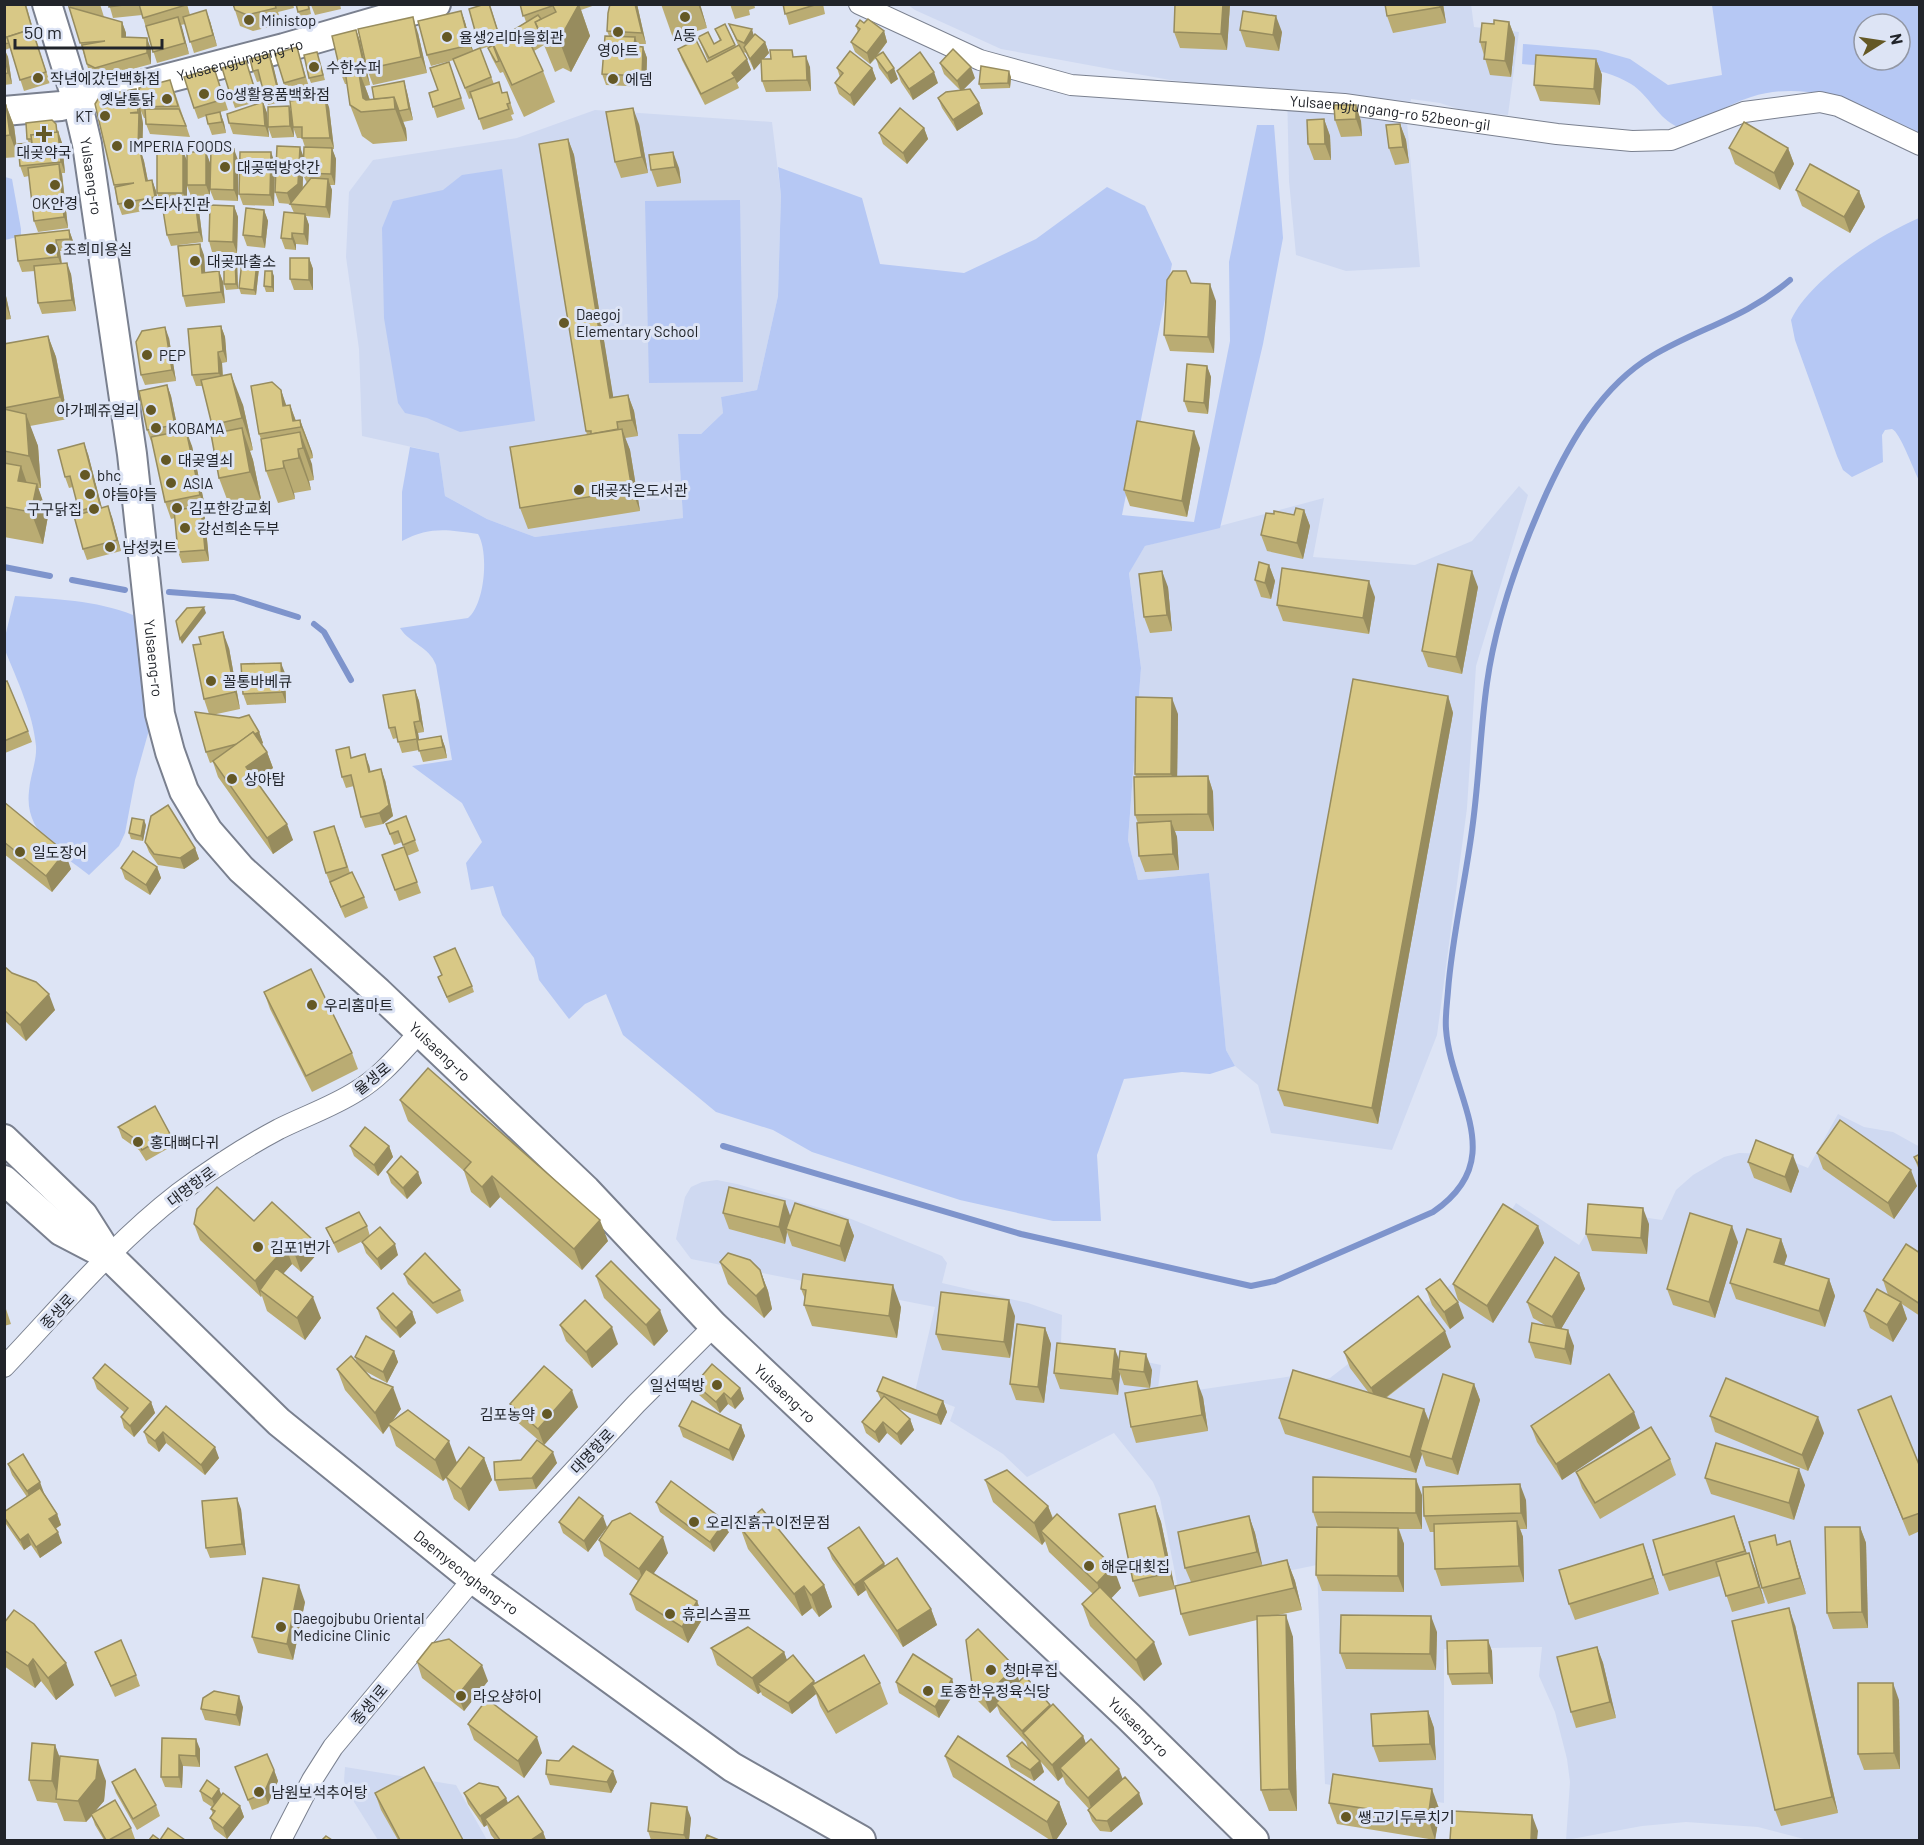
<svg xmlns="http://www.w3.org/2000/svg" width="1924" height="1845" viewBox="0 0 1924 1845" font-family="Barlow,'Noto Sans KR',sans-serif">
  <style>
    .built { fill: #cfd9f1 }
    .green { fill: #b6c8f4; fill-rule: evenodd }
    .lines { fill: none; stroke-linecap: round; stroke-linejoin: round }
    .stream { stroke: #7e94cc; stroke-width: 6 }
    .street-casing { stroke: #7a808f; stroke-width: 22 }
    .secondary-casing { stroke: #7a808f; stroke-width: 32 }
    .street { stroke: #fff; stroke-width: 20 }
    .secondary { stroke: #fff; stroke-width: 28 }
    .wall { fill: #baac73; fill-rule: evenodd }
    .shaded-wall { fill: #978c5e }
    .building { fill: #d8c886; stroke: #978c5e; stroke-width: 1.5 }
    .poi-dot { fill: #645825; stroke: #dde4f5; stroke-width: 2 }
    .labels { text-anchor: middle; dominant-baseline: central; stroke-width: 6; stroke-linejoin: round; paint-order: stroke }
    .poi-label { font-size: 15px; fill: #21242a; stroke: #dde4f5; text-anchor: start }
    .street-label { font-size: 15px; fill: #21242a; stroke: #dde4f5 }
  </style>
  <rect width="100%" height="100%" fill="#dde4f5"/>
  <!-- built -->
  <g class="built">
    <polygon points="1471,4 1474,27 1519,32 1508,115 1464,111 1440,103 1411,99 1407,122 1420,267 1346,271 1296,255 1289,181 1287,89 1230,87 1170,80 1001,49 915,10 908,5"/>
    <polygon points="595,110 772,122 781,196 778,296 757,390 721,397 723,413 701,434 678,434 683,518 535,537 487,519 445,496 439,453 362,436 359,349 346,257 349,192 373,160 517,138"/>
    <polygon points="1519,486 1528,495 1476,666 1467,808 1437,1035 1392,1150 1271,1133 1258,1085 1235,1066 1226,1050 1209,873 1138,880 1128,840 1141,668 1129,572 1145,546 1324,498 1313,557 1415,565 1472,541"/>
    <polygon points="1838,1114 1864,1127 1893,1132 1920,1147 1919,1840 1808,1840 1758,1827 1686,1822 1642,1826 1566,1840 1570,1782 1567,1759 1555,1712 1539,1676 1542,1647 1444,1649 1444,1803 1325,1784 1317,1565 1179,1593 1160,1498 1153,1482 1114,1433 1027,1477 1003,1454 950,1421 955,1407 915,1392 935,1307 691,1259 676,1239 685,1197 691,1187 702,1182 717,1180 737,1184 834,1212 942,1256 947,1263 942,1283 1028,1303 1062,1315 1061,1344 1161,1365 1157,1396 1293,1376 1319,1380 1330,1378 1453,1283 1461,1290 1516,1203 1579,1245 1597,1216 1608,1212 1662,1220 1676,1190 1693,1175 1724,1157 1739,1153 1774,1154 1808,1168"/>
    <polygon points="345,1767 456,1785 487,1840 378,1840 349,1794 344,1781"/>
  </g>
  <!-- green -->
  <g class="green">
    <path d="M1712,5H1919V134C1867,107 1811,78 1751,97C1726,105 1704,121 1678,127C1658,119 1650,96 1631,84C1600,64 1557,67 1522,64L1523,44L1598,50L1630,59L1668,85L1722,75ZM1864,24H1900V60H1864Z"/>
    <path d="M1257,125H1274L1283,238L1263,344L1220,528L1145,546L1129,573L1141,668L1128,840L1138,880L1209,873L1226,1050L1235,1066L1210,1074L1182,1072L1124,1079L1097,1155L1101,1221H1053L960,1200L812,1152L773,1130L716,1112L623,1035L606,994L585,1004L569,1019L539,980L534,958L502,915L493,886L471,890L466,863L482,842L462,803L412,766L452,760L436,665C429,646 410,644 400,628L468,618C485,604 489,552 478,534C447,530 431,526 402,541V492L410,447L439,453L445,496L487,519L535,537L683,518L678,434H701L723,413L721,397L757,390L778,296L781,196L778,167L862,198L880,264L964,273L1036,239L1107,187L1145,206L1172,264L1122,515L1194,522L1230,341L1229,262Z"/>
    <polygon points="502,169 535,421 460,432 427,418 405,413 398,403 384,318 382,228 393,201 443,190 462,175"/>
    <polygon points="5,177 12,179 21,229 21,236 5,240"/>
    <polygon points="740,200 743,382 649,383 645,201"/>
    <path d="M1919,218V480C1913,469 1900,432 1892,429L1885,430L1882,435L1883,462L1852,477L1843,470L1837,456L1795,340L1791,320C1810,279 1879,235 1919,218Z"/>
    <path d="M15,596C54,599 96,600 133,615L136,626L149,730L135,780L125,833L119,846L89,875C60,852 24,833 29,791C30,776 37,761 36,746C33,713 17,680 5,650V637Z"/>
  </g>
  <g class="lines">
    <!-- stream -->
    <g class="stream">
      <polyline points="4,567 50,576"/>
      <polyline points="72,580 125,590"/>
      <polyline points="169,592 234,597 298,617"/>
      <polyline points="314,624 324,632 351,680"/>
      <path d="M723,1146L1021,1234L1251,1286L1275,1281L1433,1212C1511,1159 1451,1098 1446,1029C1445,1017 1447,1004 1448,991C1452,937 1465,884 1472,830C1479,781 1480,732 1487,683C1496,618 1520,552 1547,492C1571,440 1602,386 1652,356C1701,327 1744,319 1790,280"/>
    </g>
    <!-- street casing -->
    <g class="street-casing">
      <g id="street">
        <path id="s1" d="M859,4L980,60L1071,85L1344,104L1557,134L1632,141L1671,140L1744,112L1820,102L1838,106L1920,145"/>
        <path d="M4,1367C60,1308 114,1243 179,1193C210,1170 245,1147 279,1129C305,1116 332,1107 357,1091C382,1076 400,1053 420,1032"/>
        <polyline points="281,1840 312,1780 333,1747 473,1579 636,1404 714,1326"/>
      </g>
    </g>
    <!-- secondary casing -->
    <g class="secondary-casing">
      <g id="secondary">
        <path id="s2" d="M47,4L77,101L87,144L132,454L160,714L170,752L184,791L208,831L241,869L378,992L586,1190L714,1326L1129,1717L1254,1840"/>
        <path id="s3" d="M4,111L61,106L284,48L436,4"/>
        <path id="s4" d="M4,1139L83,1215L109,1256L279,1422L473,1579L732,1767L861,1840"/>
        <polyline points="4,1180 61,1231 107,1255"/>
      </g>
    </g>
    <!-- street -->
    <use href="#street" class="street"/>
    <!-- secondary -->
    <use href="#secondary" class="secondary"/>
  </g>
  <!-- wall -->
  <g class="wall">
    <polygon points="4,4 26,4 36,40 50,83 24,91 10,48 5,50 8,57 12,84 4,85"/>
    <polygon points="69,4 100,4 104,17 122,22 126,33 126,37 151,49 151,64 99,78 90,75"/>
    <polygon points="109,4 139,4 142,15 113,18"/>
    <polygon points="187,4 190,15 210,21 217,46 194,53 185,24 181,25 189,54 157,63 143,18"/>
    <polygon points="233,4 293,4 294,8 278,12 282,24 253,31 240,26"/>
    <polygon points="296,4 309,4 311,14 300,17"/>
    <polygon points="340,4 341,9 315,15 311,5"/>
    <polygon points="490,4 501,41 508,37 507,34 526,22 520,4 598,4 581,10 590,36 571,72 563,68 555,72 544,45 534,51 543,71 555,102 524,117 503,72 500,73 492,58 488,48 490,46 481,49 477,38"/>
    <polygon points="637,4 646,44 637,44 638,47 643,47 647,58 646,87 606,85 602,74 609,36 607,31"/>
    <polygon points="661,4 700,4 707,28 673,38"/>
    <polygon points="730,4 754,4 755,8 749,10 750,15 735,19"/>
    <polygon points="783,4 823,4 825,14 789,25"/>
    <polygon points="1230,4 1227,50 1180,48 1174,32"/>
    <polygon points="1385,4 1443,4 1446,23 1393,33 1387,16"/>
    <polygon points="461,11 465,22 473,51 480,48 494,84 503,93 507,92 514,114 511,115 513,120 483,130 472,98 469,99 454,60 431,66 427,55"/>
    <polygon points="1509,22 1515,38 1511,77 1490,75 1480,42 1494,24"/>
    <polygon points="864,23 884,31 887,42 877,56 898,79 891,84 879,68 876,58 870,64 855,52 851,42 858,32 856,26"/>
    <polygon points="725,24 736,47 738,45 729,24 754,35 765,42 769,53 763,59 795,57 810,67 811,91 766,92 762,81 761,62 754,70 746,53 743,52 751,70 737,83 739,88 705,105 682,60 678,49 707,62 708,61 698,37 714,44 720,41 715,29"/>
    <polygon points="356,30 360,41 370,85 365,86 370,100 407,92 413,120 403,122 406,129 407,141 373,144 362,136 350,105 347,84 345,84 341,74"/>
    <polygon points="1240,30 1282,32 1279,51 1246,47"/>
    <polygon points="418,33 427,73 373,85 367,69"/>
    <polygon points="297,47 309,87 288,94 284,83"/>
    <polygon points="317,52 325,80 311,83 309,78"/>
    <polygon points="269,54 273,65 282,102 268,105 261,81 257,82 253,71"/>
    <polygon points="1596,59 1602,75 1600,105 1540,101 1534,85"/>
    <polygon points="246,61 259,101 235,108 231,97"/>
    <polygon points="449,62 465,109 437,118 429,93 438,90"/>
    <polygon points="940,63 975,78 963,90 979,103 983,114 957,131 942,108 938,98 960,90 944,74"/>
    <polygon points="837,68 872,68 876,79 854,106 839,94 835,83 840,77"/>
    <polygon points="897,71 938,83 913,100 901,82"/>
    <polygon points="1011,77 1010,88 981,89 979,84"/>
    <polygon points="218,79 228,110 220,112 224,123 226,133 212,135 208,124 206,116 198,119 194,108"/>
    <polygon points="136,89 139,97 174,90 190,137 150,134 146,124 145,118 144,118 141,111 143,124 142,155 144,161 148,181 152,180 156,191 159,208 122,215 118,204 114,185"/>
    <path d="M263,102L267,113L268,126L289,106L292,113L329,107L334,149H332L336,159L335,185H330L332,190L330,218L306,216L309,225L308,245L296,244V250L285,249L281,238L294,213L290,204L279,203L275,192L304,156L305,147L302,138H297L293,127L294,137L272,138L268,127L269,137L233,134L229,123ZM303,175L307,183L303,188Z"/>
    <polygon points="4,105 6,105 14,126 18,157 4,158"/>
    <polygon points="1334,105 1361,121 1362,136 1341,137 1335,120"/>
    <polygon points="1324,119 1330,136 1331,160 1314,160 1308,144"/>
    <polygon points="639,124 648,173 621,178 615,162"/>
    <polygon points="1400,124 1406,140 1409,163 1395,165 1389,148"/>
    <polygon points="924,128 928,139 907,164 883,144 879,133"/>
    <polygon points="58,130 62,143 65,173 62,173 68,228 38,232 34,221 29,176 24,177 20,166 29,143 27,139"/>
    <polygon points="568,139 574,155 613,397 628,395 634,411 638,436 625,438 630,450 640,511 528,529 520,508 587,435 586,431"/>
    <polygon points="1729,148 1788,148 1794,164 1780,190 1735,164"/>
    <polygon points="183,151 187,161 206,152 210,163 238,160 238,201 214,200 210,190 210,196 191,196 187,186 187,201 195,200 199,211 203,242 171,246 167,235 182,208 181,204 161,204 157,193"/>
    <polygon points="649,155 679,168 681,183 657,187 651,170"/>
    <polygon points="275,163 274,206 243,205 239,194"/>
    <polygon points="1796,190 1859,191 1865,207 1850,233 1802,206"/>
    <polygon points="234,206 238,217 237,253 212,252 209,241"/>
    <polygon points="264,210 268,221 265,248 247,246 243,235"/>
    <polygon points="69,230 73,241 74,250 60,251 62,263 71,274 76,311 42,314 38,303 35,271 22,272 18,261"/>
    <polygon points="204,255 205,273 219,271 223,282 225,303 186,307 183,296"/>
    <polygon points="309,258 313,269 313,290 294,290 290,279"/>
    <polygon points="237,261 238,289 226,290 224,284"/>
    <polygon points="257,262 259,268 256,295 241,294 239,288"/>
    <polygon points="274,276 274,292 266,292 264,286"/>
    <polygon points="1191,283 1216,301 1214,353 1170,351 1164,335"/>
    <polygon points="4,287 11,319 4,320"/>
    <polygon points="221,326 225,337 227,362 222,363 223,376 243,405 253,450 250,451 253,460 262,504 231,510 219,478 215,434 212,425 203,386 196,386 192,375"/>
    <polygon points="48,336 56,357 68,419 30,426 38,446 41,488 38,488 48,516 43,544 4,537 4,344"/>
    <polygon points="169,338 176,381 145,385 141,375"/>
    <polygon points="1207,366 1211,377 1208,414 1188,412 1184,401"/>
    <polygon points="167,385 171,396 178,431 192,446 206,511 202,512 205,518 209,561 182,563 178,552 175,518 171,519 165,502 152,441 151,441 147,430"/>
    <polygon points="281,390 286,406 290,405 296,421 300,420 312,452 313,458 310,459 314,480 309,481 311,490 294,493 295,499 278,503 266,471 261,439 259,434"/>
    <polygon points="1200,448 1187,517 1130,506 1124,490"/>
    <polygon points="88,454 102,508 112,517 121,551 87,560 83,549 80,514 73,487 69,488 65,477"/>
    <polygon points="1304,510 1310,526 1303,559 1267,551 1261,535 1274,514 1294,515"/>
    <polygon points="1269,565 1275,581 1271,599 1261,597 1255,580"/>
    <polygon points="1168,587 1172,631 1150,633 1144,617"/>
    <polygon points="1478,587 1462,674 1428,667 1422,651"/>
    <polygon points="1375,597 1369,634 1283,621 1277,605"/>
    <polygon points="229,648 240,709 212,715 259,732 263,743 262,744 267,752 273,768 256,780 293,840 273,854 218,777 213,762 210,763 206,752 209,714 204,699"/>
    <polygon points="285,673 286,703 247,705 243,694"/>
    <polygon points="4,682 28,731 32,742 5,753"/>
    <polygon points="415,690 419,701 424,732 418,733 419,740 441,736 445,747 447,758 423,762 419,750 402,753 397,738 393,739 389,728"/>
    <polygon points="1448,696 1453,713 1378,1124 1284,1106 1278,1090"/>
    <polygon points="1178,714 1177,776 1208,776 1213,792 1214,831 1175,831 1177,837 1179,870 1145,872 1139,856 1138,823 1135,815 1136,777 1135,774"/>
    <polygon points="353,757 369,765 370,771 385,780 393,816 383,824 365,828 361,817 354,786 346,788 342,777"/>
    <polygon points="4,802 71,869 52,892 4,854"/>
    <polygon points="406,816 419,851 407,856 402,842 394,845 386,824"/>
    <polygon points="146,825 143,841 131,839 129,833"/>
    <polygon points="338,836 350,873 364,897 368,908 345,918 334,893 326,873"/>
    <polygon points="145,842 195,848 199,859 184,869 158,865 149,852"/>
    <polygon points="404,847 421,893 399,901 382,855"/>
    <polygon points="157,867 161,878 150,895 125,879 121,868"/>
    <polygon points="4,966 55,1010 26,1041 4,1020"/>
    <polygon points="440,982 472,986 474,992 449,1003"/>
    <polygon points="264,992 352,1053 358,1069 312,1092 270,1009"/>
    <polygon points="400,1100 608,1241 582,1270 500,1197 490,1208 471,1192 464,1171 408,1121"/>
    <polygon points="118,1127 170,1134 174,1145 146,1161 139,1150 122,1138"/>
    <polygon points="350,1146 389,1146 393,1157 378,1176 354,1156"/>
    <polygon points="1817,1153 1917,1186 1894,1219 1823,1169"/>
    <polygon points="1920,1154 1920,1173 1914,1157"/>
    <polygon points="1748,1162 1799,1171 1791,1193 1754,1178"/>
    <polygon points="387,1172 422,1183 407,1199 391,1183"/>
    <polygon points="723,1213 848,1220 854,1236 845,1262 792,1246 787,1232 785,1244 729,1229"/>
    <polygon points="254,1221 317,1254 301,1272 292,1264 283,1274 321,1318 305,1340 267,1311 262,1296 261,1297 200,1240 194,1224"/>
    <polygon points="1649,1224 1647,1254 1592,1251 1586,1234"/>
    <polygon points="367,1226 370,1236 398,1255 381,1270 366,1253 362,1242 365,1240 338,1253 326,1228"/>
    <polygon points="1538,1226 1544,1243 1493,1323 1458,1300 1453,1284"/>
    <polygon points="1781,1239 1787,1256 1784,1265 1829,1279 1835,1296 1825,1327 1736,1299 1730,1283"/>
    <polygon points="1738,1242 1715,1318 1673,1305 1667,1289"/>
    <polygon points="1920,1253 1920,1316 1902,1304 1907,1319 1893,1342 1870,1328 1864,1311 1888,1295 1883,1280"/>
    <polygon points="720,1262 760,1270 768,1291 772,1309 764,1318 728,1284"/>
    <polygon points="1579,1273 1585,1289 1561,1329 1574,1346 1571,1365 1535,1358 1529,1342 1545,1325 1533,1318 1527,1302"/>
    <polygon points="404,1274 460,1290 464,1301 437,1314 408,1284"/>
    <polygon points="596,1276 668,1331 654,1346 604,1298"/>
    <polygon points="801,1289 901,1307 897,1338 812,1326 804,1305 805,1299"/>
    <polygon points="1426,1289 1464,1318 1450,1329 1432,1305"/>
    <polygon points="4,1303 11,1324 4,1326"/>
    <polygon points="377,1308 412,1312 416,1323 400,1338 381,1319"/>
    <polygon points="1015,1316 1010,1358 942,1350 936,1334"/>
    <polygon points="560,1325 618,1344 592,1368 566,1341"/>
    <polygon points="1045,1328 1051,1344 1044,1403 1016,1400 1010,1384"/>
    <polygon points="1451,1347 1386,1398 1424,1409 1429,1421 1474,1384 1480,1400 1458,1475 1426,1466 1422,1454 1416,1473 1285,1434 1279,1418 1369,1393 1350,1368 1344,1352"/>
    <polygon points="394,1351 398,1362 387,1383 363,1370 401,1409 391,1422 457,1462 484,1458 492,1480 469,1511 454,1499 446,1478 443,1481 396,1446 389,1426 383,1434 345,1390 337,1369 357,1363 355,1357"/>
    <polygon points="1119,1361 1152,1370 1150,1388 1124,1385 1120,1374 1118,1395 1060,1389 1054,1373"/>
    <polygon points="93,1378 151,1402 155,1413 134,1437 124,1428 121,1417 125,1413 97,1389"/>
    <polygon points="695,1384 740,1388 744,1399 735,1409 728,1404 720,1413 699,1395"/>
    <polygon points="877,1391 943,1401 947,1412 941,1425 897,1408 910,1419 914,1430 901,1445 887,1433 879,1443 866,1433 862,1422 881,1400"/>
    <polygon points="1203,1397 1208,1431 1136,1443 1131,1427"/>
    <polygon points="510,1404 578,1407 544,1445 557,1463 536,1489 499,1491 495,1480 542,1443 516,1421"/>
    <polygon points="166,1406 219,1458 205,1475 166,1443 159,1452 148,1443 144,1432"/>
    <polygon points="1858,1410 1920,1467 1920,1531 1909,1536"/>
    <polygon points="1710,1416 1824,1433 1808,1471 1715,1432"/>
    <polygon points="741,1425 745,1436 733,1461 683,1437 679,1426"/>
    <polygon points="1531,1426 1640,1428 1562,1480 1537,1442"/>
    <polygon points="1670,1459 1676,1475 1600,1519 1582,1488 1576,1472"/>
    <polygon points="8,1464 44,1493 57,1514 61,1525 55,1529 62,1543 40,1558 31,1545 24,1550 6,1524 4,1519 4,1512 27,1497 12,1475"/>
    <polygon points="1705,1478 1805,1485 1794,1520 1711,1494"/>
    <polygon points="985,1480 1048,1506 1053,1518 1121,1588 1111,1598 1162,1664 1144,1681 1090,1626 1082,1604 1093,1594 1049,1552 1045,1541 1042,1545 993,1502"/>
    <polygon points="1422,1495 1422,1529 1399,1529 1404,1544 1404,1592 1322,1591 1316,1575 1318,1527 1313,1512"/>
    <polygon points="1526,1500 1527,1529 1520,1529 1523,1537 1524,1582 1441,1586 1435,1569 1434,1532 1430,1532 1424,1516"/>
    <polygon points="656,1502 729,1532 714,1552 660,1512"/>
    <polygon points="1155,1506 1161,1522 1175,1589 1139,1597 1133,1581"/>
    <polygon points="241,1509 246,1555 210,1558 206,1548"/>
    <polygon points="1249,1516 1255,1533 1262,1566 1287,1560 1295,1581 1302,1610 1278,1615 1293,1637 1297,1811 1269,1811 1261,1790 1257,1620 1189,1636 1181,1614 1191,1582 1185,1568"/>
    <polygon points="1734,1516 1747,1554 1755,1569 1765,1603 1732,1612 1720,1576 1669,1591 1663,1575"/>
    <polygon points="559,1522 607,1527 588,1552 563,1533"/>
    <polygon points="740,1527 824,1585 832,1607 819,1617 812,1608 802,1616 748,1549"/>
    <polygon points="1860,1527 1866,1543 1868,1628 1833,1629 1827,1613"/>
    <polygon points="599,1540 668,1553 653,1574 697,1601 703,1618 688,1643 636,1610 630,1594 638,1581 604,1556"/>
    <polygon points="1790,1541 1795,1558 1806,1594 1768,1604 1762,1588 1778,1544"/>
    <polygon points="828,1548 885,1566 931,1609 937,1625 903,1647 869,1597 866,1590 858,1596 832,1559"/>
    <polygon points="1649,1561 1659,1594 1575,1620 1569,1604"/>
    <polygon points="305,1602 293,1660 258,1653 252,1637"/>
    <polygon points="4,1623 74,1685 56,1700 41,1681 35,1688 4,1666"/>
    <polygon points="1795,1625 1838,1813 1781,1826 1775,1810"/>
    <polygon points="1437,1632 1436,1670 1346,1669 1340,1653"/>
    <polygon points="1597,1647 1603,1663 1616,1718 1576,1728 1571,1712"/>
    <polygon points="711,1648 784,1652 787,1661 814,1681 815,1683 880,1683 888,1704 836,1734 820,1706 816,1694 792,1714 762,1695 761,1692 758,1694 717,1665"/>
    <polygon points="1492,1651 1493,1684 1452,1685 1448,1674"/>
    <polygon points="95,1652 136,1675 140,1686 115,1697"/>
    <polygon points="417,1662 488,1681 464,1711 422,1678"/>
    <polygon points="1015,1667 1019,1681 1050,1705 1083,1736 1086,1744 1123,1779 1143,1804 1111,1832 1100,1831 1092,1821 1088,1810 1089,1809 1066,1784 1063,1777 1058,1781 1041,1762 1044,1772 1034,1781 1011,1767 1007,1756 1028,1748 1026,1742 1000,1714 997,1706 990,1713 978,1701 972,1684"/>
    <polygon points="896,1682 956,1690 939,1718 899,1693"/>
    <polygon points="1899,1700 1900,1769 1864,1770 1858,1754"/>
    <polygon points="243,1707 240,1726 205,1720 201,1709"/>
    <polygon points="1428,1711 1434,1728 1436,1760 1379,1762 1373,1746"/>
    <polygon points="468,1724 542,1753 524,1778 474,1740"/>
    <polygon points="162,1738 200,1749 200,1767 183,1766 182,1788 165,1787 161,1777"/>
    <polygon points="55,1745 59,1757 106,1781 104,1801 95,1811 131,1828 135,1839 132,1840 104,1840 95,1825 92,1816 86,1822 64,1821 57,1803 37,1801 29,1780"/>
    <polygon points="945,1756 1059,1802 1067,1824 1056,1840 1050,1840 953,1777"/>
    <polygon points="235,1767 274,1770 278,1781 268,1804 252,1810"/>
    <polygon points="546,1774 617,1782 611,1793 550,1785"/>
    <polygon points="112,1782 156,1805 160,1816 137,1830 116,1793"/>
    <polygon points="219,1789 221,1795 240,1806 244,1817 227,1839 214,1829 210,1818 213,1814 211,1809 212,1807 203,1801 200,1791"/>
    <polygon points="375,1793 463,1840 398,1840 381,1810"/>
    <polygon points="464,1793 508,1803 543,1832 546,1840 495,1840 491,1835 487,1825 484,1827 468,1804"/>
    <polygon points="1329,1803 1440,1811 1435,1840 1337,1824"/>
    <polygon points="691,1818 689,1840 651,1840 648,1831"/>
  </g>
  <!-- shaded-wall -->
  <g class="shaded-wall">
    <polygon points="579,4 590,36 571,72 559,40"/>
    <polygon points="635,4 637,4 646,44 642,33"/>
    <polygon points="698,4 700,4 707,28"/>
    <polygon points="1223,4 1230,4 1227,50 1221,34"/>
    <polygon points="1440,4 1443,4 1446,23 1440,7"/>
    <polygon points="206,10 210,21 217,46 213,35"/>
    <polygon points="461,11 465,22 474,55 470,45"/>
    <polygon points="1276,16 1282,32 1279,51 1273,35"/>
    <polygon points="178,17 182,27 189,54 185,43"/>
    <polygon points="413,17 418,33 427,73 421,57"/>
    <polygon points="122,22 126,33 126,48 122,37"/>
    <polygon points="1509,22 1515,38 1511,77 1505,61"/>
    <polygon points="752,29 755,40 748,54 744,43"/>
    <polygon points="356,30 360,41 370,85 366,74"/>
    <polygon points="884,31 887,42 870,64 867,53"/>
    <polygon points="635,37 639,48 634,46"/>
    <polygon points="147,38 151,49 151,64 147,53"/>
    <polygon points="765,42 769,53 754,70 750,59"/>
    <polygon points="643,47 647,58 646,87 642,76"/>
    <polygon points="4,49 8,57 12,84 8,73"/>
    <polygon points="269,54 273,65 282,102 278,91"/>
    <polygon points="806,56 810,67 811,91 807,80"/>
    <polygon points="747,59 751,70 737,83 732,73"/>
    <polygon points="1596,59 1602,75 1600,105 1594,89"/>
    <polygon points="971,67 975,78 961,92 957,81"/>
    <polygon points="358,68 370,100 372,111 363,98"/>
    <polygon points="872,68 876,79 854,106 850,95"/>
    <polygon points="894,68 898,79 891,84 887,73"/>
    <polygon points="1009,71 1011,77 1010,88 1008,83"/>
    <polygon points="934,72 938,83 913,100 909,89"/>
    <polygon points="404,81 407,92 413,120 409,109"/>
    <polygon points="136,89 140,100 140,107 143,124 142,155 144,161 150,192 138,150 139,114"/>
    <polygon points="325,96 329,107 334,149 330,138"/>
    <polygon points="394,97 406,129 407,141 395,109"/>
    <polygon points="263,102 267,113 269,137 265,126"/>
    <polygon points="979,103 983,114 957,131 953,120"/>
    <polygon points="6,105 14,126 18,157 10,135"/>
    <polygon points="1356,105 1361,121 1362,136 1356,119"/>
    <polygon points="289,106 293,117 294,137 290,126"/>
    <polygon points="633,108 639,124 648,173 642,157"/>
    <polygon points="220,112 224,123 226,133 222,122"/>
    <polygon points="1324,119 1330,136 1331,160 1325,144"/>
    <polygon points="1400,124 1406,140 1409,163 1403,147"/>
    <polygon points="924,128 928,139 907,164 903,153"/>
    <polygon points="58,132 62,143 65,173 61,162"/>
    <polygon points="568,139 574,155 616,414 610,398"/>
    <polygon points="300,147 304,158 302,195 291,204 287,193"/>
    <polygon points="332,148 336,159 335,185 331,174"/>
    <polygon points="1788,148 1794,164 1780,190 1774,173"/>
    <polygon points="234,149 238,160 238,201 234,190"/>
    <polygon points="183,151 187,161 187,204 183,193"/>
    <polygon points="206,152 210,163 210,196 206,185"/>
    <polygon points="271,152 275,163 274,206 270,195"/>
    <polygon points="673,152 679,168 681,183 675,167"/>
    <polygon points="59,164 62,175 68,228 64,217"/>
    <polygon points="328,179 332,190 330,218 326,207"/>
    <polygon points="152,180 156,191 159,208 155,197"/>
    <polygon points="1859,191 1865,207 1850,233 1844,217"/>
    <polygon points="195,200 199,211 203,242 199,232"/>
    <polygon points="234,206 238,217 237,253 233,242"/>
    <polygon points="264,210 268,221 265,248 262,237"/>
    <polygon points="305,214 309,225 308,245 304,234"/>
    <polygon points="69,230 73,241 74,250 70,239"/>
    <polygon points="292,233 296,244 296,250 292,239"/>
    <polygon points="56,240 60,251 62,268 58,257"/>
    <polygon points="200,244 204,255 206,284 202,273"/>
    <polygon points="235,256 237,261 238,289 236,284"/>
    <polygon points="309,258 313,269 313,290 309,280"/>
    <polygon points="257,262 259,268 256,295 254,290"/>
    <polygon points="67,263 71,274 76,311 72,300"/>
    <polygon points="219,271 223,282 225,303 221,292"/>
    <polygon points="272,271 274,276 274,292 272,287"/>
    <polygon points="1210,284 1216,301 1214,353 1208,337"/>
    <polygon points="4,287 11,319 4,300"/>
    <polygon points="221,326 225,337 227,362 223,351"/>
    <polygon points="165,327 169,338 176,381 172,370"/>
    <polygon points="48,336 56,357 68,419 60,397"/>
    <polygon points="218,352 222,363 223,384 219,373"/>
    <polygon points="1207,366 1211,377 1208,414 1204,403"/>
    <polygon points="231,374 243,405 253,450 242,418"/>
    <polygon points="167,385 171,396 179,435 175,425"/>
    <polygon points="281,390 292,422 283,406"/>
    <polygon points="628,395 634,411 638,436 632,420"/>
    <polygon points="290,405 298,427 293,421"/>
    <polygon points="26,414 38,446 41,488 29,456"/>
    <polygon points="300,420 312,452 313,458 301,427"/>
    <polygon points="242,428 253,460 262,504 250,472"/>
    <polygon points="622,429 630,450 640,511 632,490"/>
    <polygon points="186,430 192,446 206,511 200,495"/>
    <polygon points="1194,431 1200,448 1187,517 1182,501"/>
    <polygon points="300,432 312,464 314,480 303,448"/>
    <polygon points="84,443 88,454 104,516 100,505"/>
    <polygon points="298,449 309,481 311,490 299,458"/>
    <polygon points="283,461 294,493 295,499 284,468"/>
    <polygon points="21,466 32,498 30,513 18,481"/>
    <polygon points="37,484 48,516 43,544 31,512"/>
    <polygon points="108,506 112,517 121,551 117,540"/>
    <polygon points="201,507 205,518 209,561 205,550"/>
    <polygon points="1304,510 1310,526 1303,559 1297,543"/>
    <polygon points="1269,565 1275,581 1271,599 1265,583"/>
    <polygon points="1162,571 1168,587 1172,631 1167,615"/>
    <polygon points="1472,571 1478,587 1462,674 1456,657"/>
    <polygon points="1369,581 1375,597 1369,634 1363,618"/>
    <polygon points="204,607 206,613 182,644 180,639"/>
    <polygon points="223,632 229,648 240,709 235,692"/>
    <polygon points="281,663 285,673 286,703 282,692"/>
    <polygon points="415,690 419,701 424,732 420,721"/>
    <polygon points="1448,696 1453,713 1378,1124 1372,1108"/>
    <polygon points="1172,698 1178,714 1177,790 1171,774"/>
    <polygon points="414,722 418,733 421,750 417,739"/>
    <polygon points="259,732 263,743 248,752 244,741"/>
    <polygon points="441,736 445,747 447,758 443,747"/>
    <polygon points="267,752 273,768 252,783 246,767"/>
    <polygon points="365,754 369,765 373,782 369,772"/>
    <polygon points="381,769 385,780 393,816 383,824 379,813"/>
    <polygon points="1208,776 1213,792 1214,831 1208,814"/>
    <polygon points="144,820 146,825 143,841 141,836"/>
    <polygon points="1171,821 1177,837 1179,870 1173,854"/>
    <polygon points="287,824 293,840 273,854 267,838"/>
    <polygon points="195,848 199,859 184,869 180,858"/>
    <polygon points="65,852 71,869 52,892 46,876"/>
    <polygon points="157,867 161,878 150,895 146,885"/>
    <polygon points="49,994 55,1010 26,1041 20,1025"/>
    <polygon points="389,1146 393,1157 378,1176 374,1165"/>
    <polygon points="1793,1155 1799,1171 1791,1193 1785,1177"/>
    <polygon points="1911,1170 1917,1186 1894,1219 1888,1203"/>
    <polygon points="418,1172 422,1183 407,1199 403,1188"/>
    <polygon points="492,1176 500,1197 490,1208 482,1187"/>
    <polygon points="785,1201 791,1218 786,1229 787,1232 785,1244 779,1227"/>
    <polygon points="1643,1208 1649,1224 1647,1254 1641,1238"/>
    <polygon points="600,1220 608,1241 582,1270 574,1249"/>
    <polygon points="848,1220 854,1236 845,1262 840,1246"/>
    <polygon points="1538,1226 1544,1243 1493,1323 1487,1306"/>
    <polygon points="1732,1226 1738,1242 1715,1318 1709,1302"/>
    <polygon points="311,1238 317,1254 301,1272 295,1255"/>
    <polygon points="1781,1239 1787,1256 1780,1279 1774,1262"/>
    <polygon points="395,1244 398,1255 381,1270 377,1259"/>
    <polygon points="286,1247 292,1264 265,1294 260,1290 261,1297 255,1281"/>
    <polygon points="760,1270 768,1291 772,1309 764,1318 756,1296"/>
    <polygon points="1579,1273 1585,1289 1558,1334 1552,1317"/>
    <polygon points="1829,1279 1835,1296 1825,1327 1819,1311"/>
    <polygon points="893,1285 901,1307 897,1338 889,1316"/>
    <polygon points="313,1297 321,1318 305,1340 297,1318"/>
    <polygon points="1009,1300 1015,1316 1010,1358 1004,1342"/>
    <polygon points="1458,1302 1464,1318 1450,1329 1444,1312"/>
    <polygon points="1901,1302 1907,1319 1893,1342 1887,1325"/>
    <polygon points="660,1310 668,1331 654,1346 646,1325"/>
    <polygon points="412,1312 416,1323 400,1338 396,1328"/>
    <polygon points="612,1327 618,1344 592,1368 586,1352"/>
    <polygon points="1045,1328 1051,1344 1044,1403 1038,1387"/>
    <polygon points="1568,1330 1574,1346 1571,1365 1565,1349"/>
    <polygon points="1445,1331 1451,1347 1377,1404 1371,1388"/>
    <polygon points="1115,1349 1121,1365 1118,1369 1120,1374 1118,1395 1112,1379"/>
    <polygon points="394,1351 398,1362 387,1383 383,1372"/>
    <polygon points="1146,1354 1152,1370 1150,1388 1144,1372"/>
    <polygon points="1197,1381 1203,1397 1208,1431 1202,1415"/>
    <polygon points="1474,1384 1480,1400 1458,1475 1452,1459"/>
    <polygon points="393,1387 401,1409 383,1434 375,1413"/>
    <polygon points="740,1388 744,1399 735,1409 731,1399"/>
    <polygon points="572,1390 578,1407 544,1445 538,1429"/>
    <polygon points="724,1393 728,1404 720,1413 716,1402"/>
    <polygon points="943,1401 947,1412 941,1425 937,1415"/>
    <polygon points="151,1402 155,1413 134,1437 130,1426"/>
    <polygon points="1424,1409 1430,1425 1420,1450 1422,1454 1416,1473 1410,1457"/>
    <polygon points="1634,1412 1640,1428 1562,1480 1556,1464"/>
    <polygon points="1818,1417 1824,1433 1808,1471 1802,1455"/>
    <polygon points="910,1419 914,1430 901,1445 897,1434"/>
    <polygon points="883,1422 887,1433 879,1443 875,1432"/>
    <polygon points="741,1425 745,1436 733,1461 729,1450"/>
    <polygon points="163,1432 166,1443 159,1452 155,1441"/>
    <polygon points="449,1441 457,1463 443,1481 435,1460"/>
    <polygon points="215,1447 219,1458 205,1475 201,1465"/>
    <polygon points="553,1452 557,1463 536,1489 532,1478"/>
    <polygon points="484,1458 492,1480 469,1511 461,1489"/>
    <polygon points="1799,1469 1805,1485 1794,1520 1789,1503"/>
    <polygon points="1416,1479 1422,1495 1422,1529 1416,1513"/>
    <polygon points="40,1482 44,1493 31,1502 27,1491"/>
    <polygon points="1520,1484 1526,1500 1527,1529 1521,1513"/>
    <polygon points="237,1498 241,1509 246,1555 242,1544"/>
    <polygon points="1048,1506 1056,1528 1041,1531 1045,1541 1042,1545 1034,1523"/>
    <polygon points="1155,1506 1161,1522 1175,1589 1169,1573"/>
    <polygon points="57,1514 61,1525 53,1530 49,1519"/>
    <polygon points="603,1516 607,1527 588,1552 584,1541"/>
    <polygon points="1249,1516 1255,1533 1263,1568 1257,1552"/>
    <polygon points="1734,1516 1740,1532 1751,1567 1745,1551"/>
    <polygon points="725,1521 729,1532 714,1552 710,1542"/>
    <polygon points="1517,1521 1523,1537 1524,1582 1519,1566"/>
    <polygon points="1860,1527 1866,1543 1868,1628 1862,1612"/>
    <polygon points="1398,1528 1404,1544 1404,1592 1398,1576"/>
    <polygon points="58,1532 62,1543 40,1558 36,1547"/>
    <polygon points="28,1534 31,1545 24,1550 20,1540"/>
    <polygon points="663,1537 668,1553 645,1586 639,1569"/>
    <polygon points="1790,1541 1795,1558 1806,1594 1800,1578"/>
    <polygon points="1643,1544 1649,1561 1659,1594 1653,1578"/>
    <polygon points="1749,1553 1755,1569 1765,1603 1759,1587"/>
    <polygon points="1287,1560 1295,1581 1302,1610 1294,1588"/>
    <polygon points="884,1563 888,1574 863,1581 866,1590 858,1596 854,1585"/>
    <polygon points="1113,1566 1121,1588 1105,1605 1097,1583"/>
    <polygon points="299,1585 305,1602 293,1660 287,1644"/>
    <polygon points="824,1585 832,1607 819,1617 811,1595"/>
    <polygon points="804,1586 812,1608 802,1616 794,1594"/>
    <polygon points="697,1601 703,1618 688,1643 682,1627"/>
    <polygon points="1789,1608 1795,1625 1838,1813 1832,1797"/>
    <polygon points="931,1609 937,1625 903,1647 897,1631"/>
    <polygon points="1286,1615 1293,1637 1297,1811 1289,1789"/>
    <polygon points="1431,1616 1437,1632 1436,1670 1430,1654"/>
    <polygon points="1488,1640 1492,1651 1493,1684 1489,1673"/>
    <polygon points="1154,1642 1162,1664 1144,1681 1136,1660"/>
    <polygon points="1597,1647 1603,1663 1616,1718 1610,1702"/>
    <polygon points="784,1652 790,1668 758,1684 761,1692 758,1694 752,1678"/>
    <polygon points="33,1659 41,1681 35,1688 28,1666"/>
    <polygon points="66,1663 74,1685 56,1700 48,1678"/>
    <polygon points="482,1665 488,1681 464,1711 458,1695"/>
    <polygon points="1015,1667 1020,1684 996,1703 997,1706 990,1713 984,1697"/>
    <polygon points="952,1679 956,1690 939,1718 935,1707"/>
    <polygon points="814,1681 818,1692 812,1685 816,1694 792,1714 788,1703"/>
    <polygon points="1893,1683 1899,1700 1900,1769 1894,1753"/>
    <polygon points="239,1696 243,1707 240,1726 236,1715"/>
    <polygon points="1050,1705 1054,1716 1023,1733 1026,1742 1022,1731"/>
    <polygon points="1428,1711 1434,1728 1436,1760 1430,1744"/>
    <polygon points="1083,1736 1089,1752 1060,1768 1063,1776 1058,1781 1052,1765"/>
    <polygon points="537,1737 542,1753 524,1778 518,1761"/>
    <polygon points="196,1739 200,1749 200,1767 196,1756"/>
    <polygon points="55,1745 63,1766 59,1799 52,1781"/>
    <polygon points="179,1755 183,1766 182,1788 179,1777"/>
    <polygon points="98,1760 106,1781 104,1801 86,1822 78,1801"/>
    <polygon points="1040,1761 1044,1772 1034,1781 1030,1770"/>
    <polygon points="1119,1769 1125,1785 1093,1814 1088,1798"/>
    <polygon points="274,1770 278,1781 268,1804 264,1793"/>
    <polygon points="613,1771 617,1782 611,1793 607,1782"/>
    <polygon points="219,1789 223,1799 216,1810 212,1799"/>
    <polygon points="1432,1789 1440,1811 1435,1840 1428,1818"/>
    <polygon points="1139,1793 1143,1804 1111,1832 1107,1821"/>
    <polygon points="506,1798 510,1808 485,1819 487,1825 484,1827 480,1816"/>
    <polygon points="1059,1802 1067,1824 1056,1840 1053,1840 1047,1822"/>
    <polygon points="240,1806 244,1817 227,1839 223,1828"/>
    <polygon points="687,1807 691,1818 689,1840 686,1840 684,1835"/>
    <polygon points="1532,1815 1538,1831 1537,1840 1531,1840"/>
    <polygon points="543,1832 546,1840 531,1840"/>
  </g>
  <!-- building -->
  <g class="building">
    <polygon points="4,4 25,4 34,35 32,29 7,37 9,43 4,44"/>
    <polygon points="109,4 131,4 109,7"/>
    <polygon points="139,4 185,4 186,5 143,18"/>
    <polygon points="233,4 275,4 276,8 247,15 235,10"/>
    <polygon points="296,4 308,4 309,9 298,12"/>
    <polygon points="485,4 489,4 498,32 477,38 469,9"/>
    <polygon points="520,4 552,4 552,6 523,16"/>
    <polygon points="552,4 579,4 559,40 552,36 544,40 535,22 556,12"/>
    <polygon points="610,4 635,4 642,33 607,31 608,13"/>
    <polygon points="783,4 818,4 785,14"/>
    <polygon points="1175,4 1223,4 1221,34 1174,32"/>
    <polygon points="1385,4 1440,4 1440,7 1387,16"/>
    <polygon points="69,7 122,22 122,37 147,38 147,53 95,68 87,64 82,45 105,41 80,43"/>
    <polygon points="206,10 213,35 190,42 183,17"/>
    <polygon points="461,11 470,45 427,55 418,21"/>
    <polygon points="1243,11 1276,16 1273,35 1240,30"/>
    <polygon points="538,15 541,19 535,22 540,34 529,41 524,30 509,37 507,34"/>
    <polygon points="178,17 185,43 153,52 146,26"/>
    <polygon points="413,17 421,57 367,69 358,29"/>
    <polygon points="868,19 884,31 867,53 851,42 860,29 856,26 860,20 864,23"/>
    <polygon points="1494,20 1509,22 1505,61 1484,59 1486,42 1480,42 1482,23 1494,24"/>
    <polygon points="725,24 735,45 709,58 698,37 708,32 714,44 721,40 715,29"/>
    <polygon points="729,24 752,29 744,43 737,40"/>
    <polygon points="32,29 46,72 20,80 7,37"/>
    <polygon points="356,30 366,74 361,75 358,68 345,70 345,73 341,74 332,36"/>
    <polygon points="524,30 543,71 512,85 493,44"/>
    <polygon points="755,34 765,42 750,59 744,47"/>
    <polygon points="605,36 635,37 634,46 643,47 642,76 602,74"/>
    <polygon points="696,40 707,62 739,45 747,59 732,73 735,77 701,94 678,49"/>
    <polygon points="493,45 499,61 496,62 488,48"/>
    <polygon points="297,47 305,77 284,83 275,54"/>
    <polygon points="480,48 491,77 465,88 453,59"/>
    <polygon points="953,49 971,67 957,81 940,63"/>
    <polygon points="770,50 792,50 793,57 806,56 807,80 762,81 761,59 771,59"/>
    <polygon points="850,51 872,68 850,95 835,83 843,73 837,68"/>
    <polygon points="4,52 8,73 4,74"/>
    <polygon points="317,52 323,75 309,78 304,55"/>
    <polygon points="883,52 894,68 887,73 875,57"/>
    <polygon points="920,52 934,72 909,89 897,71"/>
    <polygon points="269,54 278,91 264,94 258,70 253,71 250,59"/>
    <polygon points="1536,55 1596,59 1594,89 1534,85"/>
    <polygon points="246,61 255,90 231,97 222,68"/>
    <polygon points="449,62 461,98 433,107 429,93 438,90 430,68"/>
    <polygon points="981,66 1009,71 1008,83 979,84"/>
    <polygon points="214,68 224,99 194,108 184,77"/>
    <polygon points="358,68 363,98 366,100 394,97 395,109 361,112 350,105 345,70"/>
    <polygon points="170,80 178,106 140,107 139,88"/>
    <polygon points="404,81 409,109 399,111 394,97 374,99 372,87"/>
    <polygon points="499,82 502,93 507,92 510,103 507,104 509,109 479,119 470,92"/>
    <polygon points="136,89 138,112 130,113 139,113 138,150 140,150 146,181 152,180 155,197 118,204 115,187 134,183 114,185 95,104 100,96"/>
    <polygon points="970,89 979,103 953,120 938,98 946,92"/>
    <polygon points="325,96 330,138 302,138 302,127 293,127 290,101"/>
    <polygon points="263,102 265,126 229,123 227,114"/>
    <polygon points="4,105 6,105 10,135 4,136"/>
    <polygon points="1334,105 1356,105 1356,119 1335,120"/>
    <polygon points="289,106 290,126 268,127 268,107"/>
    <polygon points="633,108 642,157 615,162 606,112"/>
    <polygon points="900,108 924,128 903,153 879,133"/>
    <polygon points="145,109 179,109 186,126 146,124"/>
    <polygon points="220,112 222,122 208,124 206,115"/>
    <polygon points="1324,119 1325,144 1308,144 1307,120"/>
    <polygon points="52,120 56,124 57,133 31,135 32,139 27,139 26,123"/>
    <polygon points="1744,122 1788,148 1774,173 1729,148"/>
    <polygon points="1400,124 1403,147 1389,148 1386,125"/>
    <polygon points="58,132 61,162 20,166 18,144 32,143 31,135"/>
    <polygon points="568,139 610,398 628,395 632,420 617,422 618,429 591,434 591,431 586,431 539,144"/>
    <polygon points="277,146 300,147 298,184 287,193 275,192"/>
    <polygon points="304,147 332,148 331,174 303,173"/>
    <polygon points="211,149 234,149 234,190 210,189"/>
    <rect x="157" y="151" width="26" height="42"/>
    <rect x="187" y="152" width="19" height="33"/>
    <polygon points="240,152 271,152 270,195 239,194"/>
    <polygon points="673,152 675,167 651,170 649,155"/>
    <polygon points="59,164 64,217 34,221 28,168"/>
    <polygon points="1810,164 1859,191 1844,217 1796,190"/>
    <polygon points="311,178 328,179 326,207 290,204"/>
    <polygon points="195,200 199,232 167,235 163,210 182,208 181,202"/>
    <polygon points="210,205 234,206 233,242 209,241"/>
    <polygon points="246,208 264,210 262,237 243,235"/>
    <polygon points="284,212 305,214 304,234 292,233 292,239 281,238"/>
    <polygon points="69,230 70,239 56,240 58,257 18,261 15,236"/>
    <polygon points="200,244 202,273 219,271 221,292 183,296 178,246"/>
    <polygon points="224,256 235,256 236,284 224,284"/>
    <polygon points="290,258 309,258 309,280 290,279"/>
    <polygon points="242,261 257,262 254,290 239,288"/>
    <polygon points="67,263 72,300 38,303 34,266"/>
    <polygon points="265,271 272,271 272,287 264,286"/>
    <polygon points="1173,271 1186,271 1191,283 1210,284 1208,337 1164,335 1167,280"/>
    <polygon points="221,326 223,351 218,352 219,373 192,375 188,329"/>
    <polygon points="165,327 172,370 141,375 136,342 142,331"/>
    <polygon points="48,336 60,397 4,408 4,344"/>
    <polygon points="1187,364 1207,366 1204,403 1184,401"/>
    <polygon points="231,374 242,418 212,425 201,380"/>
    <polygon points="272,382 281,390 283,406 290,405 293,421 300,420 301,427 259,434 251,386"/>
    <polygon points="167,385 175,425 147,430 139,391"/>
    <polygon points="4,409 26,414 29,456 4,451"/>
    <polygon points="1137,421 1194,431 1182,501 1124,490"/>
    <polygon points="242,428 250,472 219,478 211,434"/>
    <polygon points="622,429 632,490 520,508 510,447"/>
    <polygon points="186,430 200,495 165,502 151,437"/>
    <polygon points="300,432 303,448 298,449 299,458 283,461 284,468 266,471 261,439"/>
    <polygon points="84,443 100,505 79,511 70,476 65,477 58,450"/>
    <polygon points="4,463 21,466 18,481 37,484 31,512 4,507"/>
    <polygon points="108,506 117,540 83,549 74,516"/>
    <polygon points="201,507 205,550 178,552 174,510"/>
    <polygon points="1296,508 1304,510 1297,543 1261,535 1266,513 1274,514 1274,511 1294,515"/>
    <polygon points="1259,562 1269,565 1265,583 1255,580"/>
    <polygon points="1438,564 1472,571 1456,657 1422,651"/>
    <polygon points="1282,568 1369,581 1363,618 1277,605"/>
    <polygon points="1162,571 1167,615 1144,617 1139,574"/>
    <polygon points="204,607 180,639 176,621 187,608"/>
    <polygon points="223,632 235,692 204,699 193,645 201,644 199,637"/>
    <polygon points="281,663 282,692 243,694 241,664"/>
    <polygon points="1353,679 1448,696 1372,1108 1278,1090"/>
    <polygon points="7,681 28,731 4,741 4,682"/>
    <polygon points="415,690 420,721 414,722 417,739 398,742 395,727 389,728 383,695"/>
    <polygon points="1136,697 1172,698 1171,774 1135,774"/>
    <polygon points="195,712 239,718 249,715 259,732 255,734 253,732 237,744 206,752"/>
    <polygon points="253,732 267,752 246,767 287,824 267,838 213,761"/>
    <polygon points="441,736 443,747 419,751 417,740"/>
    <polygon points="349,747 351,758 365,754 369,772 381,769 389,805 379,813 361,817 351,775 342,777 336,750"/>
    <polygon points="1208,776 1208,814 1135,815 1134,777"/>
    <polygon points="4,802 65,852 46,876 4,842"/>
    <polygon points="168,805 195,848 180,858 154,854 145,842 151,816"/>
    <polygon points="406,816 415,840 403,845 398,831 390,834 386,824"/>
    <polygon points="132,818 144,820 141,836 129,833"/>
    <polygon points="1171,821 1173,854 1139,856 1137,823"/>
    <polygon points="334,826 347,867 326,873 314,832"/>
    <polygon points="404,847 417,882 395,890 382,855"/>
    <polygon points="133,851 157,867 146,885 121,868"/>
    <polygon points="352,872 364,897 341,907 330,882"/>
    <polygon points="455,948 472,986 447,997 438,977 442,975 434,957"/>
    <polygon points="4,966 12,973 36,982 49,994 20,1025 4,1010"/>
    <polygon points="311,969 352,1053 306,1076 264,992"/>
    <polygon points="428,1068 600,1220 574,1249 492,1176 482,1187 464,1170 471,1162 400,1100"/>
    <polygon points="155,1106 170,1134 142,1150 135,1139 118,1127"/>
    <polygon points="1840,1120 1911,1170 1888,1203 1817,1153"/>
    <polygon points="365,1127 389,1146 374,1165 350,1146"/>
    <polygon points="1756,1140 1793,1155 1785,1177 1748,1162"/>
    <polygon points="1920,1154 1920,1167 1914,1157"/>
    <polygon points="401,1156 418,1172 403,1188 387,1172"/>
    <polygon points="217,1187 254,1221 272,1202 311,1238 295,1255 286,1247 255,1281 194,1224 197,1209"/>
    <polygon points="729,1187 785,1201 779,1227 723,1213"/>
    <polygon points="795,1203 848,1220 840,1246 786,1229"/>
    <polygon points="1503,1204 1538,1226 1487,1306 1453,1284"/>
    <polygon points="1588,1204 1643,1208 1641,1238 1586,1234"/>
    <polygon points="359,1212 367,1226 334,1243 326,1228"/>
    <polygon points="1690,1213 1732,1226 1709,1302 1667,1289"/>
    <polygon points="380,1227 395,1244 377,1259 362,1242"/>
    <polygon points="1747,1229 1781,1239 1774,1262 1829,1279 1819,1311 1730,1283"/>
    <polygon points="1906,1244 1920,1253 1920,1304 1883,1280"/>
    <polygon points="425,1253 460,1290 433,1303 404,1274"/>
    <polygon points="728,1253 750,1260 760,1270 765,1287 756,1296 720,1262"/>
    <polygon points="1555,1257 1579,1273 1552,1317 1527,1302"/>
    <polygon points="611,1261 660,1310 646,1325 596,1276"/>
    <polygon points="276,1268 313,1297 297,1318 260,1290"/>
    <polygon points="803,1274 893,1285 889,1316 804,1305 806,1290 801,1289"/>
    <polygon points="1440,1279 1458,1302 1444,1312 1426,1289"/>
    <polygon points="1877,1289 1901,1302 1887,1325 1864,1311"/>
    <polygon points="941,1292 1009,1300 1004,1342 936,1334"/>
    <polygon points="393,1293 412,1312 396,1328 377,1308"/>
    <polygon points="1418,1296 1445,1331 1371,1388 1344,1352"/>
    <polygon points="585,1300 612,1327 586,1352 560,1325"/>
    <polygon points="1532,1323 1568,1330 1565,1349 1529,1342"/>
    <polygon points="1017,1324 1045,1328 1038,1387 1010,1384"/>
    <polygon points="366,1336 394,1351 383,1372 355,1357"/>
    <polygon points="1057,1343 1115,1349 1112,1379 1054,1373"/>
    <polygon points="1120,1351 1146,1354 1144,1372 1118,1369"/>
    <polygon points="351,1356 371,1378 393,1387 375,1413 337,1369"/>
    <polygon points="105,1364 151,1402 130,1426 121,1417 128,1408 93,1378"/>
    <polygon points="712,1364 740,1388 731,1399 724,1393 716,1402 695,1384"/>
    <polygon points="544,1366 572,1390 538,1429 510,1404"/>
    <polygon points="1293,1370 1424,1409 1410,1457 1279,1418"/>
    <polygon points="1443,1374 1474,1384 1452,1459 1420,1450"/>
    <polygon points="1609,1374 1634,1412 1556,1464 1531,1426"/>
    <polygon points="883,1377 943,1401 937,1415 877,1391"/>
    <polygon points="1726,1378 1818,1417 1802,1455 1710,1416"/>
    <polygon points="1197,1381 1202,1415 1131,1427 1125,1393"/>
    <polygon points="884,1396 910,1419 897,1434 883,1422 875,1432 862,1422"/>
    <polygon points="1891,1396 1920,1467 1920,1513 1903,1519 1858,1410"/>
    <polygon points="692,1401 741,1425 729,1450 679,1426"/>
    <polygon points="166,1406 215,1447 201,1465 163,1432 155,1441 144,1432"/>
    <polygon points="408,1410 449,1441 435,1460 388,1424"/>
    <polygon points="1651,1427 1670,1459 1595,1503 1576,1472"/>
    <polygon points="537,1440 553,1452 532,1478 495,1480 494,1462 521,1460"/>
    <polygon points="1716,1443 1799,1469 1789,1503 1705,1478"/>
    <polygon points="469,1447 484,1458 461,1489 446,1477"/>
    <polygon points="23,1454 40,1482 27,1491 8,1464"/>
    <polygon points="1007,1470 1048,1506 1034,1523 985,1480"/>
    <polygon points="1313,1477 1416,1479 1416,1513 1313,1512"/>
    <polygon points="671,1481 725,1521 710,1542 656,1502"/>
    <polygon points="1520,1484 1521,1513 1424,1516 1423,1487"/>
    <polygon points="40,1488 57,1514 49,1519 58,1532 36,1547 28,1534 20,1540 4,1517 4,1512"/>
    <polygon points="579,1497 603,1516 584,1541 559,1522"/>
    <polygon points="237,1498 242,1544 206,1548 202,1501"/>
    <polygon points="1155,1506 1169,1573 1133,1581 1119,1514"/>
    <polygon points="762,1509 824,1585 811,1595 804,1586 794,1594 740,1527"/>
    <polygon points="630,1513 663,1537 639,1569 599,1540 612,1521"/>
    <polygon points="1057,1514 1113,1566 1097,1583 1041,1531"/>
    <polygon points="1249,1516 1257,1552 1185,1568 1178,1532"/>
    <polygon points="1734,1516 1745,1551 1663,1575 1653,1540"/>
    <polygon points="1517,1521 1519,1566 1435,1569 1434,1524"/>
    <polygon points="859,1527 884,1563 854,1585 828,1548"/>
    <polygon points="1317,1527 1398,1528 1398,1576 1316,1575"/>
    <polygon points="1825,1527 1860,1527 1862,1612 1827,1613"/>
    <polygon points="1775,1535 1777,1545 1790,1541 1800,1578 1762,1588 1749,1542"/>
    <polygon points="1643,1544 1653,1578 1569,1604 1559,1570"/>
    <polygon points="1749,1553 1759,1587 1726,1596 1716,1562"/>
    <polygon points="897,1558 931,1609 897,1631 863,1581"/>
    <polygon points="1287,1560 1294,1588 1181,1614 1175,1586"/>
    <polygon points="646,1569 697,1601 682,1627 630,1594"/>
    <polygon points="263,1578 299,1585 287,1644 252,1637"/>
    <polygon points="1100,1587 1154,1642 1136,1660 1082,1604"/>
    <polygon points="1789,1608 1832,1797 1775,1810 1732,1621"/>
    <polygon points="14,1610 34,1624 66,1663 48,1678 33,1659 28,1666 4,1650 4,1623"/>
    <polygon points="1286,1615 1289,1789 1261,1790 1257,1616"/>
    <polygon points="1341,1615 1431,1616 1430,1654 1340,1653"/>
    <polygon points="748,1627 784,1652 752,1678 711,1648"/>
    <polygon points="978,1629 1015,1667 984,1697 972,1684 966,1640"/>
    <polygon points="449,1639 482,1665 458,1695 417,1662 432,1643"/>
    <polygon points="121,1640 136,1675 111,1686 95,1652"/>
    <polygon points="1488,1640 1489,1673 1448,1674 1447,1641"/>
    <polygon points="1597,1647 1610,1702 1571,1712 1557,1657"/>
    <polygon points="913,1654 952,1679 935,1707 896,1682"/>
    <polygon points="793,1655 814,1681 788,1703 758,1684"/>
    <polygon points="864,1655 880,1683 828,1712 812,1685"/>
    <polygon points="1025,1676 1050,1705 1022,1731 996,1703"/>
    <polygon points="1858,1683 1893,1683 1894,1753 1858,1754"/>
    <polygon points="214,1691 239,1696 236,1715 201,1709 203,1698"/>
    <polygon points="487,1699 537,1737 518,1761 468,1724"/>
    <polygon points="1053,1704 1083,1736 1052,1765 1023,1733"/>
    <polygon points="1428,1711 1430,1744 1373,1746 1371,1714"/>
    <polygon points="958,1736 1059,1802 1047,1822 945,1756"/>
    <polygon points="162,1738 196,1739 196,1756 179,1755 179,1777 161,1777"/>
    <polygon points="1091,1739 1119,1769 1088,1798 1060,1768"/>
    <polygon points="1022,1742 1040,1761 1030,1770 1007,1756"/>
    <polygon points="32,1743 55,1745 52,1781 29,1780"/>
    <polygon points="573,1746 613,1771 607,1782 546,1774 547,1760 559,1761"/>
    <polygon points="267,1754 274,1770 264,1793 248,1800 235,1767"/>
    <polygon points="60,1756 98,1760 96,1779 78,1801 56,1799"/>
    <polygon points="424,1767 463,1840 400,1840 375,1793"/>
    <polygon points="135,1769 156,1805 133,1819 112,1782"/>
    <polygon points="1333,1774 1432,1789 1428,1818 1329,1803"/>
    <polygon points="1125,1777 1139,1793 1107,1821 1096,1820 1088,1810"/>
    <polygon points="207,1780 219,1789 212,1799 200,1791"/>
    <polygon points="479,1783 498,1787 506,1798 480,1816 464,1793"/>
    <polygon points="223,1793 240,1806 223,1828 210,1818 215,1811 211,1809"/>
    <polygon points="518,1796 543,1832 531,1840 500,1840 485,1819"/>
    <polygon points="115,1800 131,1828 109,1840 106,1840 91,1814"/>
    <polygon points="651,1803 687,1807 684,1835 648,1831"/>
    <polygon points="1452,1811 1532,1815 1531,1840 1450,1840"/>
    <polygon points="168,1828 185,1840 149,1840 153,1835 160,1840"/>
    <polygon points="707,1835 719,1840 705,1840"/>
    <polygon points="326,1836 332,1840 322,1840"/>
  </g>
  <!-- markers -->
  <g class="poi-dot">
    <circle cx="685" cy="17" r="6"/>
    <circle cx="249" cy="20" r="6"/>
    <circle cx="618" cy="32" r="6"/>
    <circle cx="447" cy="37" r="6"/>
    <circle cx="314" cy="67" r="6"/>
    <circle cx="38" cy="78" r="6"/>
    <circle cx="613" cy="79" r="6"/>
    <circle cx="204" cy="94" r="6"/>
    <circle cx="167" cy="99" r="6"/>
    <circle cx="105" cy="116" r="6"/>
    <path d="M41 125h6v6h6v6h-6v6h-6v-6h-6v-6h6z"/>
    <circle cx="117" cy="146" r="6"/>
    <circle cx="225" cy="167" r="6"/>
    <circle cx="55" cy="185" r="6"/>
    <circle cx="129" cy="204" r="6"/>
    <circle cx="51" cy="249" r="6"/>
    <circle cx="195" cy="261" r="6"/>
    <circle cx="564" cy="323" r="6"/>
    <circle cx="147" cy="355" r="6"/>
    <circle cx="151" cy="410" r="6"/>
    <circle cx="156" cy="428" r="6"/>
    <circle cx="166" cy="460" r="6"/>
    <circle cx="85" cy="475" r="6"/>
    <circle cx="171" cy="483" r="6"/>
    <circle cx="579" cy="490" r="6"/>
    <circle cx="90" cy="494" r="6"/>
    <circle cx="177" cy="508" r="6"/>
    <circle cx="94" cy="509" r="6"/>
    <circle cx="185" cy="528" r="6"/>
    <circle cx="110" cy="547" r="6"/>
    <circle cx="211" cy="681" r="6"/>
    <circle cx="232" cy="779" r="6"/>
    <circle cx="20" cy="852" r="6"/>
    <circle cx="312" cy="1005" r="6"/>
    <circle cx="138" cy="1142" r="6"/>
    <circle cx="258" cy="1247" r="6"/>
    <circle cx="717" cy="1385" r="6"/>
    <circle cx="547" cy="1414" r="6"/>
    <circle cx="694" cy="1522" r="6"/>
    <circle cx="1089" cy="1566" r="6"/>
    <circle cx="670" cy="1614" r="6"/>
    <circle cx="281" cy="1627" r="6"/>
    <circle cx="991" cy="1670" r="6"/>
    <circle cx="928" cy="1691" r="6"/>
    <circle cx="461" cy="1696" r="6"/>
    <circle cx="259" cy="1792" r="6"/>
    <circle cx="1346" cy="1817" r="6"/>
  </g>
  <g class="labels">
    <!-- poi labels -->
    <g class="poi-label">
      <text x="261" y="20">Ministop</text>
      <text x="685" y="35" text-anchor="middle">A동</text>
      <text x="459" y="37">율생2리마을회관</text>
      <text x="618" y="50" text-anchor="middle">영아트</text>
      <text x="326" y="67">수한슈퍼</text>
      <text x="50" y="78">작년에갔던백화점</text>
      <text x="625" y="79">에뎀</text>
      <text x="216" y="94">Go생활용품백화점</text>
      <text x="155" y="99" text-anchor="end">옛날통닭</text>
      <text x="93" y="116" text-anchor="end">KT</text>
      <text x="129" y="146">IMPERIA FOODS</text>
      <text x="44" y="152" text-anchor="middle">대곶약국</text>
      <text x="237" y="167">대곶떡방앗간</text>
      <text x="55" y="203" text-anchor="middle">OK안경</text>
      <text x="141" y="204">스타사진관</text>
      <text x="63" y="249">조희미용실</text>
      <text x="207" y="261">대곶파출소</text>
      <text x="576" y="314">Daegoj<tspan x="576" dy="17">Elementary School</tspan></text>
      <text x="159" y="355">PEP</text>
      <text x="139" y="410" text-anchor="end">아가페쥬얼리</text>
      <text x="168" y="428">KOBAMA</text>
      <text x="178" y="460">대곶열쇠</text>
      <text x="97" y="475">bhc</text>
      <text x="183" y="483">ASIA</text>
      <text x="591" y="490">대곶작은도서관</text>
      <text x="102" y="494">야들야들</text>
      <text x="189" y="508">김포한강교회</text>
      <text x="82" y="509" text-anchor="end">구구닭집</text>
      <text x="197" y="528">강선희손두부</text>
      <text x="122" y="547">남성컷트</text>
      <text x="223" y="681">꼴통바베큐</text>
      <text x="244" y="779">상아탑</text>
      <text x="32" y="852">일도장어</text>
      <text x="324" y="1005">우리홈마트</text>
      <text x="150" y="1142">홍대뼈다귀</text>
      <text x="270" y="1247">김포1번가</text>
      <text x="705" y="1385" text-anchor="end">일선떡방</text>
      <text x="535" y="1414" text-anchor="end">김포농약</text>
      <text x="706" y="1522">오리진흙구이전문점</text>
      <text x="1101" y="1566">해운대횟집</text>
      <text x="682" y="1614">휴리스골프</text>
      <text x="293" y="1618">Daegojbubu Oriental<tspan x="293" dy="17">Medicine Clinic</tspan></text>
      <text x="1003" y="1670">청마루집</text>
      <text x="940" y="1691">토종한우정육식당</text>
      <text x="473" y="1696">라오샹하이</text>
      <text x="271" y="1792">남원보석추어탕</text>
      <text x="1358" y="1817">쌩고기두루치기</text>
    </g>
    <!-- street labels -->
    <g class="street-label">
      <text stroke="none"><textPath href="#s3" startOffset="242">Yulsaengjungang-ro</textPath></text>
      <text stroke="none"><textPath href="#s1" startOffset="548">Yulsaengjungang-ro 52beon-gil</textPath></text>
      <text stroke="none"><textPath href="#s2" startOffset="178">Yulsaeng-ro</textPath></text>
      <text stroke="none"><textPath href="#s2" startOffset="664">Yulsaeng-ro</textPath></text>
      <text stroke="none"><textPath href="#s2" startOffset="1168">Yulsaeng-ro</textPath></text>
      <text transform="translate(372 1078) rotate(-39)">율생로</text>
      <text transform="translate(191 1186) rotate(-37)">대명항로</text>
      <text transform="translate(57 1311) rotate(-47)">종생로</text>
      <text stroke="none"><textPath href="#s2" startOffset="1654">Yulsaeng-ro</textPath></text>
      <text transform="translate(592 1451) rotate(-47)">대명항로</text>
      <text stroke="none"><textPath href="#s4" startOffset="636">Daemyeonghang-ro</textPath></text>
      <text transform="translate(369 1704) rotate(-50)">종생1로</text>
      <text stroke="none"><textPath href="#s2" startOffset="2140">Yulsaeng-ro</textPath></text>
    </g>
  </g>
  <!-- border -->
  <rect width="1924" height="1845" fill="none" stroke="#21242a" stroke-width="12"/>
  <!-- north arrow -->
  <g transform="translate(1882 42) rotate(78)"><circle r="28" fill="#dde4f5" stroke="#9297a4" stroke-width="1.5"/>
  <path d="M0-4.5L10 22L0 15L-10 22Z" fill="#645825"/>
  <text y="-9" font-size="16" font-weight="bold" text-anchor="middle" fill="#21242a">N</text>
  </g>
  <!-- scale -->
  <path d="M15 39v9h147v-9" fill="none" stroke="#21242a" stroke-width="3"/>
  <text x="24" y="39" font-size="18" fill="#21242a" stroke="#dde4f5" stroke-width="4.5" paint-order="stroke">50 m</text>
</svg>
